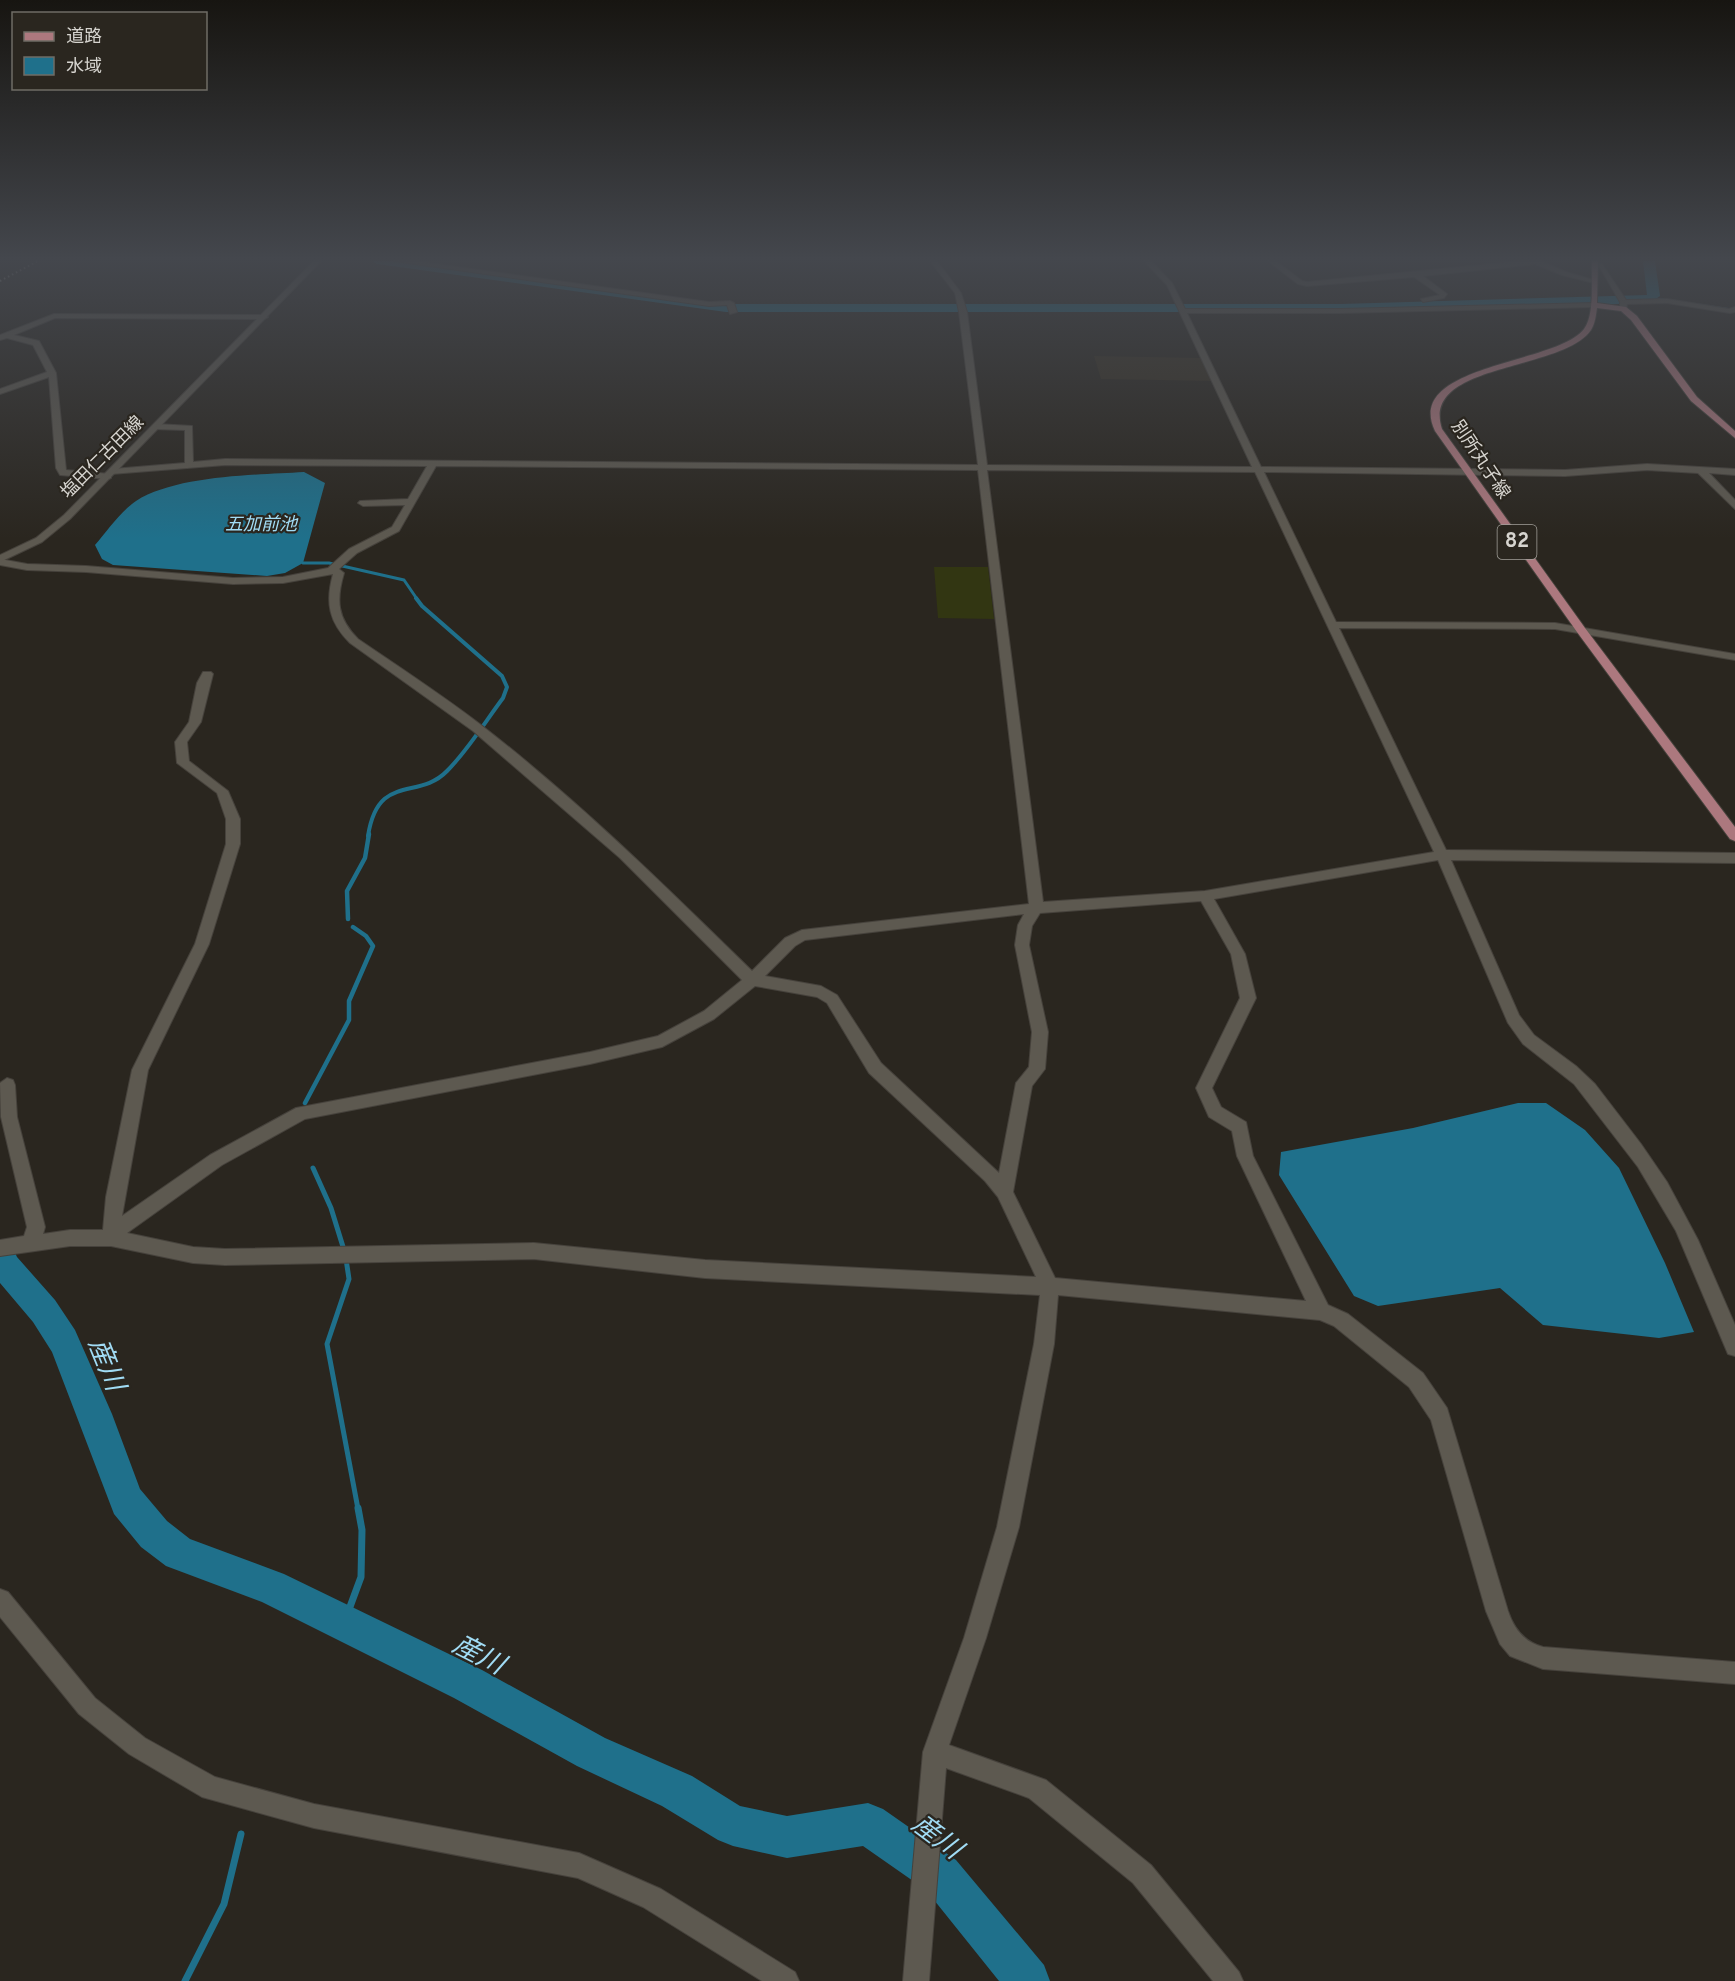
<svg xmlns="http://www.w3.org/2000/svg" width="1735" height="1981" viewBox="0 0 1735 1981" font-family="Overpass,'Noto Sans JP',sans-serif">
  <style>
    .built { fill: #362f22 }
    .green { fill: #323612 }
    .water { fill: #1f708b }
    .lines { fill: none; stroke-linecap: round; stroke-linejoin: round }
    .stream-far5 { stroke: #1f708b; stroke-width: 2 }
    .stream-far4 { stroke: #1f708b; stroke-width: 3 }
    .stream-far3 { stroke: #1f708b; stroke-width: 4 }
    .stream-far2 { stroke: #1f708b; stroke-width: 4.5 }
    .stream-far1 { stroke: #1f708b; stroke-width: 5 }
    .stream { stroke: #1f708b; stroke-width: 7 }
    .river { fill: #1f708b; fill-rule: evenodd }
    .street-casing { stroke: #46423c; stroke-width: 2 }
    .secondary-casing { stroke: #46423c; stroke-width: 2 }
    .primary-casing { stroke: #46423c; stroke-width: 2 }
    .street { fill: #5d5950; fill-rule: evenodd }
    .secondary { fill: #5d5950; fill-rule: evenodd }
    .primary { fill: #ac787e; fill-rule: evenodd }
    .rail { stroke: #bebcb7; stroke-width: 2; stroke-dasharray: 1.5 3; stroke-linecap: butt }
    .labels { text-anchor: middle; dominant-baseline: central; stroke-width: 4.5; stroke-linejoin: round; paint-order: stroke }
    .far-street-label { font-size: 18px; fill: #d6d4cf; stroke: #2a261f }
    .far-water-label { font-size: 18px; font-style: italic; fill: #a1dcf5; stroke: #2a261f }
    .shield { fill: #2a261f; stroke: #a2a09a; stroke-width: 1.5 }
    .shield-label { font-size: 20px; font-weight: bold; fill: #d6d4cf }
    .near-water-label { font-size: 27px; font-style: italic; fill: #a1dcf5; stroke: #2a261f }
  </style>
  <rect width="100%" height="100%" fill="#2a261f"/>
  <!-- built -->
  <polygon class="built" points="1094,356 1203,358 1213,381 1101,379"/>
  <!-- green -->
  <polygon class="green" points="934,567 988,567 994,619 938,618"/>
  <!-- water -->
  <g class="water">
    <path d="M304,472L325,483L303,563L285,573L267,576L113,565L102,559L95,545C107,531 121,511 136,501C177,475 256,475 304,472Z"/>
    <polygon points="1518,1103 1546,1103 1585,1130 1619,1168 1665,1263 1694,1332 1659,1338 1543,1325 1500,1288 1378,1306 1354,1296 1279,1175 1281,1152 1413,1128"/>
  </g>
  <g class="lines">
    <!-- stream-far5 -->
    <g class="stream-far5">
      <polyline points="1650,299 1664,299"/>
      <polyline points="1675,301 1735,310"/>
    </g>
    <!-- stream-far4 -->
    <polyline class="stream-far4" points="303,563 329,563 404,580 417,599"/>
    <!-- stream-far3 -->
    <path class="stream-far3" d="M368,836C378,772 418,801 447,771C468,750 485,722 503,698L507,687L502,676L422,606L416,598"/>
    <!-- stream-far2 -->
    <g class="stream-far2">
      <polyline points="348,919 347,891 365,858 369,834"/>
      <polyline points="305,1103 349,1020 349,1001 373,946 366,936 353,927"/>
    </g>
    <!-- stream-far1 -->
    <g class="stream-far1">
      <polyline points="313,1168 331,1208 344,1250"/>
      <polyline points="346,1259 349,1279 327,1344 358,1509"/>
    </g>
    <!-- stream -->
    <g class="stream">
      <polyline points="344,1623 361,1577 362,1530 358,1508"/>
      <polyline points="185,1981 224,1904 241,1834"/>
    </g>
    <!-- river -->
    <g class="river">
      <polygon points="372,261 406,261 726,304 1341,304 1647,295 1643,261 1655,261 1660,296 1650,303 1341,312 726,312 377,264"/>
      <polygon points="0,1240 11,1244 17,1257 55,1300 75,1330 112,1414 140,1489 167,1521 190,1539 284,1574 482,1670 605,1738 692,1776 740,1806 787,1816 868,1803 883,1809 956,1860 1044,1965 1050,1981 999,1981 926,1890 863,1846 787,1858 733,1846 718,1840 662,1806 577,1766 454,1698 262,1602 166,1566 141,1547 114,1514 52,1352 33,1322 0,1283"/>
    </g>
    <!-- street casing -->
    <g class="street-casing">
      <g id="street">
        <polygon points="394,261 415,261 709,302 730,301 734,303 737,312 730,314 727,305 709,306"/>
        <path d="M930,261H937L961,293L967,312L987,465L1252,467L1167,285L1144,261H1151L1172,283L1185,309H1340L1593,303L1597,305L1593,307L1340,313H1187L1261,467L1565,470L1647,464L1735,469V475L1709,473L1735,500V509L1698,473L1647,470L1565,476L1264,472L1336,622L1555,623L1735,654V660L1555,629L1339,628L1446,850L1735,853V863L1451,860L1519,1015L1534,1035L1576,1066L1595,1084L1641,1144L1667,1182L1698,1240L1735,1325V1356L1728,1354L1676,1231L1638,1167L1574,1084L1523,1044L1508,1023L1438,860L1214,899L1245,954L1256,998L1212,1088L1221,1107L1246,1122L1253,1156L1328,1305L1348,1314L1423,1373L1447,1408L1508,1611C1514,1629 1524,1642 1543,1647L1735,1662V1684L1543,1669L1510,1656L1500,1644L1486,1611L1431,1420L1409,1387L1334,1326L1320,1320L1058,1295L1054,1344L1019,1527L986,1638L949,1745L1046,1780L1151,1865L1239,1972L1243,1981H1213L1133,1883L1029,1798L946,1768L929,1981H903L923,1752L964,1638L997,1527L1034,1344L1040,1295L705,1278L534,1259L225,1265L193,1263L111,1246H70L0,1256V1240L24,1236L27,1227L1,1117L0,1083L7,1078L13,1080L15,1085L17,1117L45,1227L43,1234L70,1230H103L106,1197L132,1070L195,944L226,844V819L217,793L177,763L175,742L189,722L197,683L203,672H211L213,674L201,722L187,742L189,761L228,791L240,819V844L209,944L148,1070L122,1216L210,1155L296,1108L590,1052L658,1036L704,1011L742,980L620,858L473,731L350,643C329,622 325,603 333,574L283,583L233,584L86,572L27,570L0,565V559L27,564L86,566L233,578L283,577L328,568L349,549L392,527L405,505L363,506L358,503L360,501L408,499L427,466L225,465L111,474V478L108,479L60,475L56,468L49,377L0,394V389L47,372L33,345L7,338L0,340V335L54,314L264,315L268,317L264,319L55,318L14,335L39,341L56,373L66,470L110,474V470L113,469L185,463V430L153,429L152,427L156,424L192,426L193,462L225,459L978,465L959,312L955,293ZM436,466L978,470L1029,904L802,930L785,938L752,971C665,886 578,800 481,725C442,695 399,667 358,639C337,618 336,600 344,573L339,569L357,553L399,531ZM987,470L1255,472L1434,852L1205,891L1043,902ZM1201,901L1231,954L1240,998L1196,1088L1209,1117L1232,1131L1237,1156L1306,1301L1055,1278L1013,1192L1032,1086L1045,1069L1048,1032L1029,945L1032,926L1040,913ZM1024,914L1018,925L1015,945L1032,1032L1029,1067L1016,1083L999,1173L881,1063L837,995L821,986L765,976L795,946L805,940ZM755,986L817,997L827,1003L869,1073L985,1181L998,1197L1036,1277L705,1260L534,1243L225,1249L193,1247L127,1233L222,1165L305,1119L590,1064L662,1047L714,1019Z"/>
        <polygon points="1268,261 1276,261 1302,281 1307,282 1521,261 1541,261 1566,272 1597,281 1594,283 1562,275 1535,264 1423,276 1447,294 1444,298 1423,302 1421,299 1440,295 1414,277 1307,286 1298,284"/>
        <polygon points="1598,264 1602,264 1626,300 1667,299 1729,309 1735,307 1735,312 1730,313 1667,303 1627,304 1626,311 1620,311 1620,302"/>
      </g>
    </g>
    <!-- secondary casing -->
    <g class="secondary-casing">
      <g id="secondary">
        <polygon points="314,261 321,261 70,519 42,542 0,562 0,555 36,538 64,515"/>
        <polygon points="0,1589 8,1592 95,1698 145,1738 215,1777 314,1804 579,1853 661,1889 795,1972 799,1981 762,1981 643,1907 578,1878 314,1828 202,1797 129,1754 79,1714 0,1617"/>
      </g>
    </g>
    <!-- primary casing -->
    <g class="primary-casing">
      <path id="primary" d="M1592,261H1598L1597,303L1626,307L1637,316L1697,397L1735,431V438L1691,401L1631,320L1621,311L1597,308C1596,315 1595,324 1591,330C1562,372 1420,362 1442,429L1585,628L1735,827V841L1730,839L1577,632L1435,431C1403,364 1556,365 1584,329C1595,315 1591,279 1592,261Z"/>
    </g>
    <!-- street -->
    <use href="#street" class="street"/>
    <!-- secondary -->
    <use href="#secondary" class="secondary"/>
    <!-- primary -->
    <use href="#primary" class="primary"/>
    <!-- rail -->
    <polyline class="rail" points="0,281 38,261"/>
  </g>
  <!-- sky -->
  <linearGradient id="sky" x2="0" y2="1"><stop stop-color="#171511"/><stop offset="0.48" stop-color="#44474d"/><stop offset="1" stop-color="#44474d" stop-opacity="0"/></linearGradient>
  <rect width="1735" height="539" fill="url(#sky)"/>
  <g class="labels">
    <!-- far-street labels -->
    <g class="far-street-label">
      <text transform="translate(103 458) rotate(-45)">塩田仁古田線</text>
      <text transform="translate(1480 460) rotate(56)">別所丸子線</text>
    </g>
    <!-- far-water labels -->
    <g class="far-water-label">
      <text x="261" y="525">五加前池</text>
    </g>
    <!-- shield labels -->
    <rect class="shield" x="1497.5" y="525" width="39" height="34" rx="4.5"/>
    <g class="shield-label">
      <text x="1517" y="542">82</text>
    </g>
    <!-- near-water labels -->
    <g class="near-water-label">
      <text transform="translate(105 1365) rotate(68)">産川</text>
      <text transform="translate(478 1656) rotate(27)">産川</text>
      <text transform="translate(936 1838) rotate(37)">産川</text>
    </g>
  </g>
  <!-- legend -->
  <rect x="12" y="12" width="195" height="78" fill="#2a261f" stroke="#6f6c65" stroke-width="1.5"/>
  <rect x="24" y="32" width="30" height="9" fill="#ac787e" stroke="#6f6c65" stroke-width="1.5"/>
  <text x="66" y="42" font-size="18" fill="#d6d4cf">道路</text>
  <rect x="24" y="57" width="30" height="18" fill="#1f708b" stroke="#6f6c65" stroke-width="1.5"/>
  <text x="66" y="72" font-size="18" fill="#d6d4cf">水域</text>
</svg>
